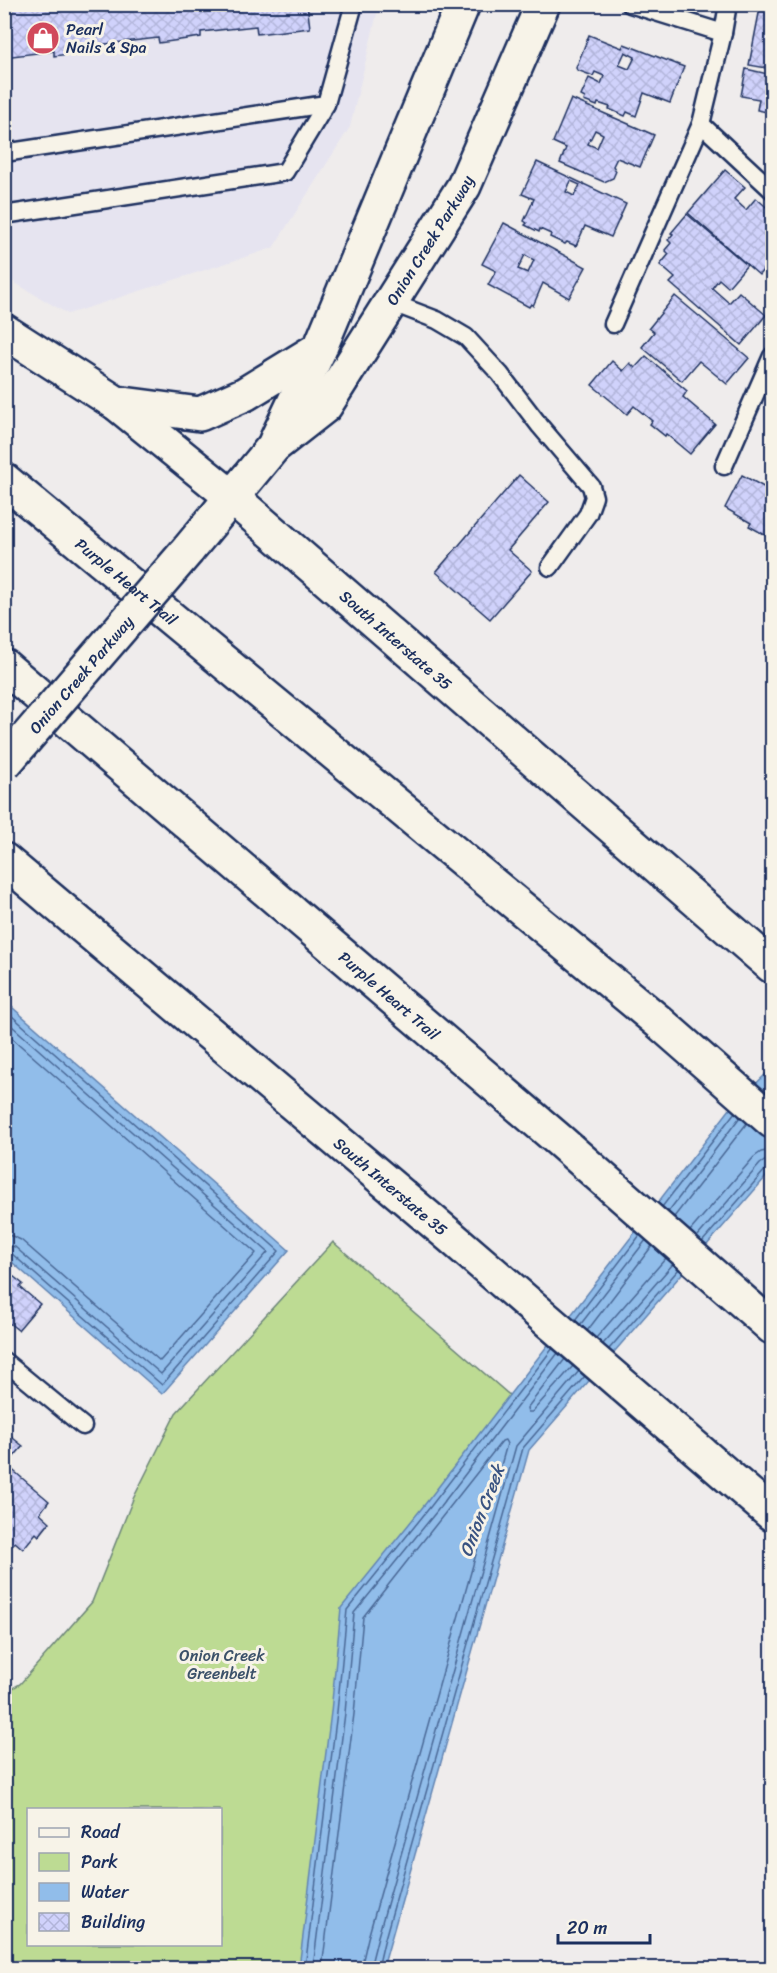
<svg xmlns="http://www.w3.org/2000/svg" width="777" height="1973" viewBox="0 0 777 1973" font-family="Sriracha,sans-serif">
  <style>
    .built { fill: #e6e4f0 }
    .green { fill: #bddb93; stroke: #6c8578; stroke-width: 1.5; fill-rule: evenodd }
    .water { fill: #91bdea; stroke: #6284b2; stroke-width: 1.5 }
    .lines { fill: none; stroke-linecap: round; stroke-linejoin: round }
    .shore { stroke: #4a6896; stroke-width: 1.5 }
    .building { fill: url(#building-cross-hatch); stroke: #1b2f5e; stroke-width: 1.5; fill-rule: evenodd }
    .service-casing { stroke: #1b2f5e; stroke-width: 21 }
    .tertiary-casing { stroke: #1b2f5e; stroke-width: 38 }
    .secondary-casing { stroke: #1b2f5e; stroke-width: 38 }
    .motorway-casing { stroke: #1b2f5e; stroke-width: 38 }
    .service { stroke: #f7f3e8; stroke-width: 16 }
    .tertiary { stroke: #f7f3e8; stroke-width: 33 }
    .secondary { stroke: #f7f3e8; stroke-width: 33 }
    .motorway { stroke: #f7f3e8; stroke-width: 33 }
    .tertiary-bridge-casing { stroke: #1b2f5e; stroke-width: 38; stroke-linecap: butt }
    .tertiary-bridge { stroke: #f7f3e8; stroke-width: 33 }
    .labels { text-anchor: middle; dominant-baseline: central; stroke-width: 6; stroke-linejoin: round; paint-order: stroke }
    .poi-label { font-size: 16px; fill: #1b2f5e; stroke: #f7f3e8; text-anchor: start }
    .street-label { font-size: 16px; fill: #1b2f5e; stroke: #f7f3e8 }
    .park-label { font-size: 16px; fill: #3b5169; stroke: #f7f3e8 }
    .water-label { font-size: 18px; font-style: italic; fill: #385281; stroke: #f7f3e8 }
  </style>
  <defs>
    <pattern id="building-cross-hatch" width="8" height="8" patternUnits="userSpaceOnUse" patternTransform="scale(1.5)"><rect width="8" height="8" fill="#d0d2fb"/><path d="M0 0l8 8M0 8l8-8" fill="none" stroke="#b2b5da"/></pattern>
  </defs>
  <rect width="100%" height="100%" fill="#efecec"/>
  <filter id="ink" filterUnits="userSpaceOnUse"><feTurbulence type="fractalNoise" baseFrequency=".0167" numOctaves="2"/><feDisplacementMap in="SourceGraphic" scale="12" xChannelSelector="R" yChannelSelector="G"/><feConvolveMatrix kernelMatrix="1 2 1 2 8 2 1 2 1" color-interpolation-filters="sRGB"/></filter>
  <g filter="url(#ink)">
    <!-- built -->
    <polygon class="built" points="5,5 379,5 350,127 273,248 68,314 5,277"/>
    <!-- green -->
    <path class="green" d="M333,1242L515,1400L312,1968H5L4,1693L20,1684L92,1602L133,1499L176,1413ZM28,1810H220V1944H28Z"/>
    <!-- water -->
    <g class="water">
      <polygon points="5,1001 289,1250 162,1394 5,1256"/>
      <polygon points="772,1068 772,1170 529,1450 383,1968 299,1968 331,1712 341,1608 426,1503 730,1109"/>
    </g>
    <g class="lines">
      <!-- shore -->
      <g class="shore">
        <polyline points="4,1009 279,1251 162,1385 11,1253 4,1252"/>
        <polyline points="4,1019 268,1252 161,1374 15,1247 4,1244"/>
        <polyline points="4,1031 256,1253 160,1361 21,1240 12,1236 4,1235"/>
        <polyline points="662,1207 735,1112"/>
        <polyline points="668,1212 740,1117"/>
        <polyline points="674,1217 747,1123"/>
        <polyline points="690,1231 754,1157 761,1152 772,1150"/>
        <polyline points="697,1237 760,1164 766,1160 772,1159"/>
        <polyline points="702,1242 766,1169 772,1167"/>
        <polyline points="575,1320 640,1235"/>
        <polyline points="580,1325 646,1240"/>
        <polyline points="587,1331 652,1246"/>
        <polyline points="596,1338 666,1258"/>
        <polyline points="603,1344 673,1264"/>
        <polyline points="609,1349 679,1269"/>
        <polyline points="565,1359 527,1408 528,1412 532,1412 573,1366"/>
        <polyline points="305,1968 337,1712 347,1610 431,1506 553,1348"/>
        <polyline points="313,1968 345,1713 354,1613 437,1511 558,1353"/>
        <polyline points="322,1968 354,1714 363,1617 502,1441 505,1440 507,1444 368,1938 361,1968"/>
        <polyline points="370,1968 377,1940 516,1446 579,1371"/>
        <polyline points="378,1968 384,1942 523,1448 585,1376"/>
      </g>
    </g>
    <!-- building -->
    <g class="building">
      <polygon points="4,4 307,4 310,28 257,34 256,26 201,32 201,37 159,43 158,38 97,45 98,50 54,56 54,51 4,57"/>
      <polygon points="760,8 772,11 772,69 749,65"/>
      <path d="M589,35L622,48L624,44L684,67L670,103L644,93L636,116L627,112L625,116L609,109L610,107L598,103L597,106L584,101L585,98L581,96L589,78L601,84L604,76L595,72L593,76L577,70L576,68ZM625,52L635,57L629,69L619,65Z"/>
      <polygon points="746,69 772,75 772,113 757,110 759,99 741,96"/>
      <path d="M571,99L654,135L640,167L617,158L613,166L616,171L613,178L604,182L560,163L566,148L553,142ZM595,130L603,134L597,148L588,144Z"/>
      <path d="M537,162L626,204L611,237L585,226L576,246L567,242L565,244L550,237L551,234L540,229L539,232L525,225L527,223L524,221L534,199L522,194ZM571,181L580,185L574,196L566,192Z"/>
      <polygon points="725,170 745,187 734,199 746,210 756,198 772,212 772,259 759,275 688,213"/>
      <polygon points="687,214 747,265 728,287 719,279 712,288 729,303 739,292 766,315 741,345 670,283 675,278 660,265 669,254 665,250 671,243 668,240 673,234 671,233"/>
      <path d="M504,223L586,267L569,298L543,283L533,306L531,304L529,307L488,285L496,271L482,264ZM525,255L534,260L528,273L518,269Z"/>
      <polygon points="675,296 749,358 727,384 699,361 682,381 642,347 654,332 649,328"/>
      <polygon points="646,356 687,391 683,397 715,424 690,454 666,434 665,436 650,424 652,421 634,406 627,414 592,385 612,361 623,371 630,363 635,368"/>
      <polygon points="519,475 549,502 508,550 532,571 490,619 436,572"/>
      <polygon points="742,475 769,490 772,484 772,539 749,526 751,523 725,508"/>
      <polygon points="4,1269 23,1284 20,1287 40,1304 18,1330 4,1319"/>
      <polygon points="4,1431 23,1446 10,1461 12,1463 9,1467 49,1501 40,1513 50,1522 39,1536 36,1533 23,1549 15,1542 4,1554"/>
      <polygon points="4,1561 13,1568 4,1577"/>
    </g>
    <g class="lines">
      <!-- service casing -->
      <g class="service-casing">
        <g id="service">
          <polyline points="630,4 723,33"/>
          <polyline points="701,124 772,190"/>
          <polyline points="4,153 326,104 354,4"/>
          <polyline points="4,210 10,214 285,172 326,104"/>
          <polyline points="390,302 437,320 466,337 500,374 540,426 591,486 594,497 588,514 550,567"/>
          <polyline points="613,324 701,124 723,33 728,4"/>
          <polyline points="724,466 772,356"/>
          <polyline points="4,1361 83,1426"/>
        </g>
      </g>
      <!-- tertiary casing -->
      <g class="tertiary-casing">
        <g id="tertiary">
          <polyline points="276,441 320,348 463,4"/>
          <path id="s1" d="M188,550L274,446L325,406L464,186L543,4"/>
        </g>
      </g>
      <!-- secondary casing -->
      <g class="secondary-casing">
        <g id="secondary">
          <path id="s2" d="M4,331L116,403L233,498L772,966"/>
          <polyline points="116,403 200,414 245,394 320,348"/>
          <path id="s3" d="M4,860L450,1236L772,1514"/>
        </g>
      </g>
      <!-- motorway casing -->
      <g class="motorway-casing">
        <g id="motorway">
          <path id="s4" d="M4,480L659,1022L772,1121"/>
          <path id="s5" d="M4,666L560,1141L772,1327"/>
        </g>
      </g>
      <!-- service -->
      <use href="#service" class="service"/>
      <!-- tertiary -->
      <use href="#tertiary" class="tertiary"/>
      <!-- secondary -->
      <use href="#secondary" class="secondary"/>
      <!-- motorway -->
      <use href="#motorway" class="motorway"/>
      <!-- tertiary-bridge casing -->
      <g class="tertiary-bridge-casing">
        <g id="tertiary-bridge">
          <path id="s6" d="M4,764L188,550"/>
        </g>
      </g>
      <!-- tertiary-bridge -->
      <use href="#tertiary-bridge" class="tertiary-bridge"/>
    </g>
  </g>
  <!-- icons -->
  <defs>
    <g id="shop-disc" transform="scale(1.725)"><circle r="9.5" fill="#d1495b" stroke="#f7f3e8"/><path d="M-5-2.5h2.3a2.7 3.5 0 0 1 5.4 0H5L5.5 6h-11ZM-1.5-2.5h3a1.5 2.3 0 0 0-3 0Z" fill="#fff"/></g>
  </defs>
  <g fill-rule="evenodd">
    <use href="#shop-disc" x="43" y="38"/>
  </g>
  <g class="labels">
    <!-- poi labels -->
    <g class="poi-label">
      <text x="66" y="29">Pearl<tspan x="66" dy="18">Nails &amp; Spa</tspan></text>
    </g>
    <!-- street labels -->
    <g class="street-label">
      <text stroke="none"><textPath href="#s1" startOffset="396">Onion Creek Parkway</textPath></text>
      <text stroke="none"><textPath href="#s4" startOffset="159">Purple Heart Trail</textPath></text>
      <text stroke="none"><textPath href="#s2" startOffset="500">South Interstate 35</textPath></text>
      <text stroke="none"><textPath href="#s6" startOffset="118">Onion Creek Parkway</textPath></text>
      <text stroke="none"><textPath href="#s5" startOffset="507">Purple Heart Trail</textPath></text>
      <text stroke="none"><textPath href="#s3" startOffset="506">South Interstate 35</textPath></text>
    </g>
    <!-- park labels -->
    <g class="park-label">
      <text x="222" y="1655">Onion Creek<tspan x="222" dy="18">Greenbelt</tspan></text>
    </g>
    <!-- water labels -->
    <g class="water-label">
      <text transform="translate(482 1511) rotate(-69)">Onion Creek</text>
    </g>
  </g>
  <!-- margin -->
  <rect width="777" height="1973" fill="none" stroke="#f7f3e8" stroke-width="24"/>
  <rect x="12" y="12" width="753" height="1949" fill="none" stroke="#1b2f5e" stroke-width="2" filter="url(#ink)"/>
  <!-- legend -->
  <rect x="27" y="1808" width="195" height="138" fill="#f7f3e8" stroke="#9fa5b1" stroke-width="1.5"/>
  <rect x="39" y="1828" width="30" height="9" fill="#f7f3e8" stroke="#9fa5b1" stroke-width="1.5"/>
  <text x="81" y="1838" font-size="18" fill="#1b2f5e">Road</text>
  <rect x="39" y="1853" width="30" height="18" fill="#bddb93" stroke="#9fa5b1" stroke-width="1.5"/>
  <text x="81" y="1868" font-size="18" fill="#1b2f5e">Park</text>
  <rect x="39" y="1883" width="30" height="18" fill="#91bdea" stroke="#9fa5b1" stroke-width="1.5"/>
  <text x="81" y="1898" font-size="18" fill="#1b2f5e">Water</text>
  <rect x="39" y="1913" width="30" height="18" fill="url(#building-cross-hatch)" stroke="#9fa5b1" stroke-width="1.5"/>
  <text x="81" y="1928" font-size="18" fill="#1b2f5e">Building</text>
  <!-- scale -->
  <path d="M558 1934v9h92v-9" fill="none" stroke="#1b2f5e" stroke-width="3"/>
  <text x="567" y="1934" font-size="18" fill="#1b2f5e" stroke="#f7f3e8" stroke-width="4.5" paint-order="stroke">20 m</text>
</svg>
